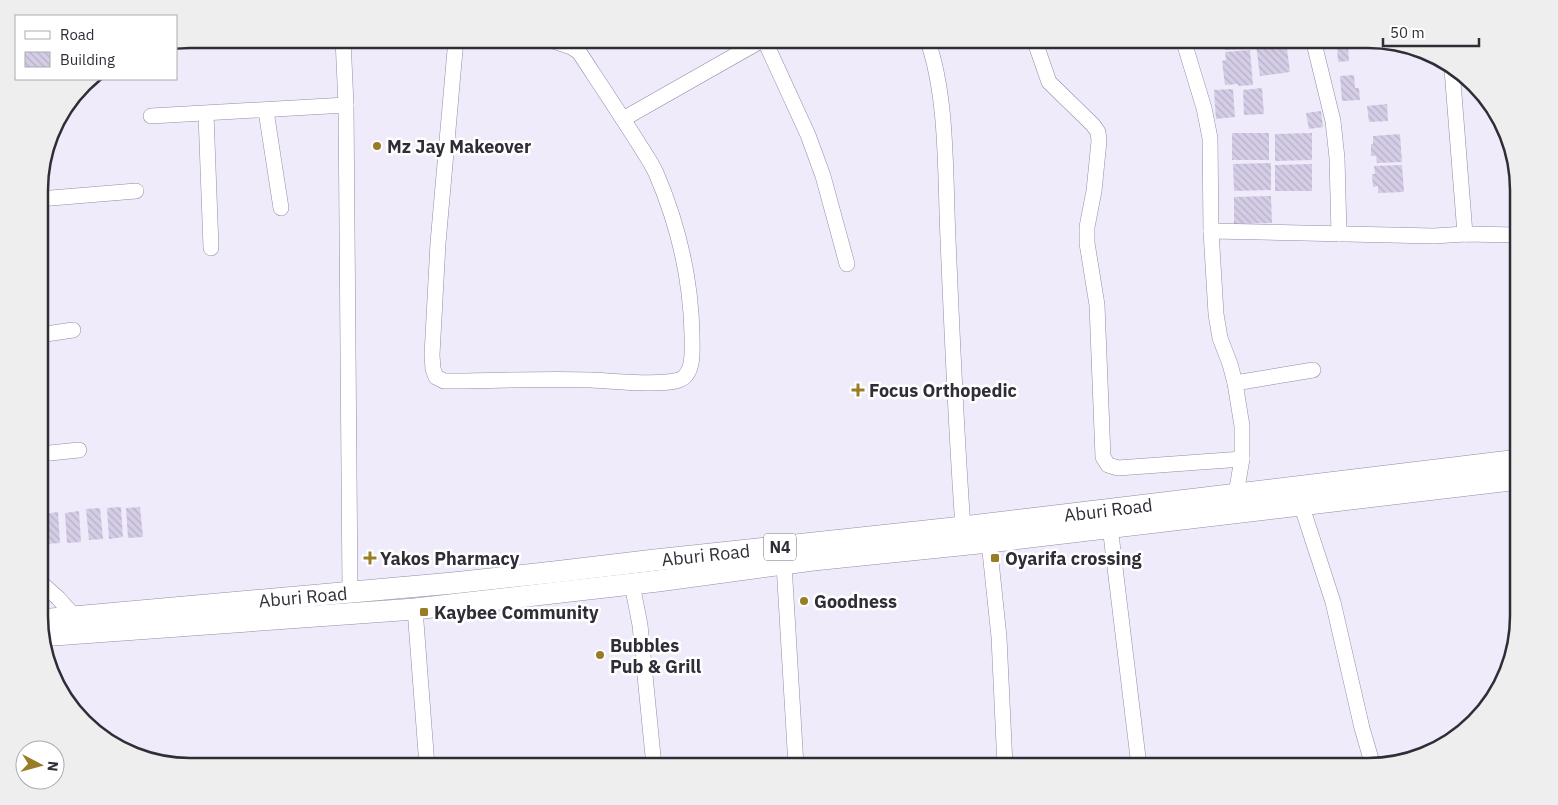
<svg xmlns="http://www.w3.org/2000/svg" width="1558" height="805" viewBox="0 0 1558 805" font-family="'IBM Plex Sans',sans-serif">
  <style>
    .building { fill: url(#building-back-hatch) }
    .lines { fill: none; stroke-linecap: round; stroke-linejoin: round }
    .minor-casing { stroke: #948ba4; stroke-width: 16 }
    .highway-casing { stroke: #948ba4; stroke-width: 22 }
    .minor { stroke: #fff; stroke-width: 15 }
    .highway { stroke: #fff; stroke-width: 21 }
    .poi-dot { fill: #977d25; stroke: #fff; stroke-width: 2 }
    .labels { text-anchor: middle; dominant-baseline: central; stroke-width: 5; stroke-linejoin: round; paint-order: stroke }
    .shield { fill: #fff; stroke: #6e6c73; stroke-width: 1 }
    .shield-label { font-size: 16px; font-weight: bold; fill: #302d37 }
    .poi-label { font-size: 18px; font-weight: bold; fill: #302d37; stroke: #fff; text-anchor: start }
    .street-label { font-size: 18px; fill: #302d37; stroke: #fff }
    .rim { fill: none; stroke: #302d37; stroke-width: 2.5 }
  </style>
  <defs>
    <pattern id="building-back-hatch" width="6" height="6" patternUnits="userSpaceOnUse" patternTransform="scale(1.25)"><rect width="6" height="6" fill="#d5cce6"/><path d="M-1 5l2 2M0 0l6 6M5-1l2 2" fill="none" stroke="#b7b0c6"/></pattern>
  </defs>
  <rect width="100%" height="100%" fill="#f0ebfb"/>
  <!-- building -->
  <g class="building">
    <polygon points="1248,41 1249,49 1225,50 1225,42"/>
    <polygon points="1286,41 1290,72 1260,76 1256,45"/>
    <polygon points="1337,47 1348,47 1349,61 1338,62"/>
    <polygon points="1250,50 1253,85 1238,86 1238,84 1225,85 1222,61 1226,60 1225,52"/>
    <polygon points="1354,75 1355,88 1359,88 1360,100 1342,101 1340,76"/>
    <polygon points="1262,88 1264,114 1244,115 1243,90"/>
    <polygon points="1233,89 1235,117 1216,119 1214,90"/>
    <polygon points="1387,104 1388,121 1369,122 1367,106"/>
    <polygon points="1321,111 1323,127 1309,129 1306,113"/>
    <rect x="1232" y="133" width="37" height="27"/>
    <polygon points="1312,133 1312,160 1275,161 1275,134"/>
    <polygon points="1400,134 1402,162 1377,163 1376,156 1371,156 1371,144 1373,144 1373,136"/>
    <polygon points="1271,163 1271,190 1234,191 1233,164"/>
    <polygon points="1312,164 1312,191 1275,191 1275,165"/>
    <polygon points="1402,165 1404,192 1378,193 1378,186 1373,187 1372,174 1375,174 1374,166"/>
    <polygon points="1271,196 1272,223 1234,224 1234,197"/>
    <polygon points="121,507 123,537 109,539 107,508"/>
    <polygon points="140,507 143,537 128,538 126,508"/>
    <polygon points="100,508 103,539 89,540 86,509"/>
    <polygon points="79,511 81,542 67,543 65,513"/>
    <polygon points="58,512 60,543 46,544 44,514"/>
  </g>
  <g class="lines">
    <!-- minor casing -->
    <g class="minor-casing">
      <g id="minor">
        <polyline points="343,39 346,105 350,592"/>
        <path d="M456,39L438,243L432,355L433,369L436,377L444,381C493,381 543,378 592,380C613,381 660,386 679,380C695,374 692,349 692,335C691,280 678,224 656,173C651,162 643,151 637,141C618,111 598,81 579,52L571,47L547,39"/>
        <path d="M927,39C948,96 945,177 948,239C952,335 956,431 963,527"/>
        <polyline points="1034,39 1049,82 1093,125 1098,132 1099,141 1094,191 1087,227 1087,243 1097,305 1103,457 1108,465 1118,468 1242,459"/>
        <polyline points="1183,39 1204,108 1210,138 1211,231 1216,314 1220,338 1230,364 1235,383 1242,426 1242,459 1236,494"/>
        <polyline points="1313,39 1333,121 1337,158 1339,234"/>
        <polyline points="1452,69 1465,234"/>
        <polyline points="266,111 281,208"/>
        <polyline points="206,114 211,248"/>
        <polyline points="151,116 346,105"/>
        <polyline points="623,119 764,39 808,135 823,176 847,264"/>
        <polyline points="39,199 136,191"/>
        <polyline points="1211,231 1434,236 1465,234 1518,235"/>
        <polyline points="39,335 73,330"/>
        <polyline points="1235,383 1313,370"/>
        <polyline points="40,454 79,450"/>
        <polyline points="1301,504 1333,602 1362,728 1373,766"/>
        <polyline points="1110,526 1139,766"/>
        <polyline points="989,542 999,637 1005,766"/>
        <polyline points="784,564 796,766"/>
        <polyline points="40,582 58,598 75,617"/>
        <polyline points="632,584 640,625 654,766"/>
        <polyline points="415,609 427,766"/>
      </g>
    </g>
    <!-- highway casing -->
    <g class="highway-casing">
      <g id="highway">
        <path id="s1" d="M40,620L453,583L554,572L655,560L963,527L1519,460"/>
        <polyline points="40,636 415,609 658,581 813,560 989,542 1519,479"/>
      </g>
    </g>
    <!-- minor -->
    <use href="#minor" class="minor"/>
    <!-- highway -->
    <use href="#highway" class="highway"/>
  </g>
  <!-- markers -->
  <g class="poi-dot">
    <circle cx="377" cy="146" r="5"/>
    <path d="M855.5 382.5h5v5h5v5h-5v5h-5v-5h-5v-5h5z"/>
    <path d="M367.5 550.5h5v5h5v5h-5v5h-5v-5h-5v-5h5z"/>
    <rect x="990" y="553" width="10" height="10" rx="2.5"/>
    <circle cx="804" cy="601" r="5"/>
    <rect x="419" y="607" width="10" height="10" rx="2.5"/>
    <circle cx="600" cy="655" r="5"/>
  </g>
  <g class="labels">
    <!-- shield labels -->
    <rect class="shield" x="764" y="533.5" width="32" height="27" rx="4"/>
    <g class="shield-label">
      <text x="780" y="547">N4</text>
    </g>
    <!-- poi labels -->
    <g class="poi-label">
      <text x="387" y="146">Mz Jay Makeover</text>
      <text x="869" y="390">Focus Orthopedic</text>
      <text x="380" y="558">Yakos Pharmacy</text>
      <text x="1005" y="558">Oyarifa crossing</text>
      <text x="814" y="601">Goodness</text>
      <text x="434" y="612">Kaybee Community</text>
      <text x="610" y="645">Bubbles<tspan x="610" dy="21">Pub &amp; Grill</tspan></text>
    </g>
    <!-- street labels -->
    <g class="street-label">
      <text stroke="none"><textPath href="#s1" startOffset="1074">Aburi Road</textPath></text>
      <text stroke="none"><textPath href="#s1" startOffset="669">Aburi Road</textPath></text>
      <text stroke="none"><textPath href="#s1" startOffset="264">Aburi Road</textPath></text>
    </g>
  </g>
  <!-- crop -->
  <path d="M0 0H1558V805H0ZM190 48H1368A142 142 0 0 1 1510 190V616A142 142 0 0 1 1368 758H190A142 142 0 0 1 48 616V190A142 142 0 0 1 190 48Z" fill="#eeeeef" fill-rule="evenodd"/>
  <path class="rim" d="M190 48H1368A142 142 0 0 1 1510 190V616A142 142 0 0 1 1368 758H190A142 142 0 0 1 48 616V190A142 142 0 0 1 190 48Z"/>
  <!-- legend -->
  <rect x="15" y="15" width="162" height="65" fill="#ffffff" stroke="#acabaf"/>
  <rect x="25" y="31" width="25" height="8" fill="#ffffff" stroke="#acabaf"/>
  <text x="60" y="40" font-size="15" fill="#302d37">Road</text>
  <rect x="25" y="52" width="25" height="15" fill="url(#building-back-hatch)" stroke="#acabaf"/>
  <text x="60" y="65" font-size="15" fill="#302d37">Building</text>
  <!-- north arrow -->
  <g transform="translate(40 765) rotate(96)"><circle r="24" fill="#ffffff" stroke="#acabaf"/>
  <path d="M0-4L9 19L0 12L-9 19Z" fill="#977d25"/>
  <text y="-8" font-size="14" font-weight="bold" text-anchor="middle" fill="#302d37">N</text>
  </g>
  <!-- scale -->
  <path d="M1383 38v8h96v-8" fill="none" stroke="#302d37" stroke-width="2.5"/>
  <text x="1390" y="38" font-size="15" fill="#302d37" stroke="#ffffff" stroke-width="4" paint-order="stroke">50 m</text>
</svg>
